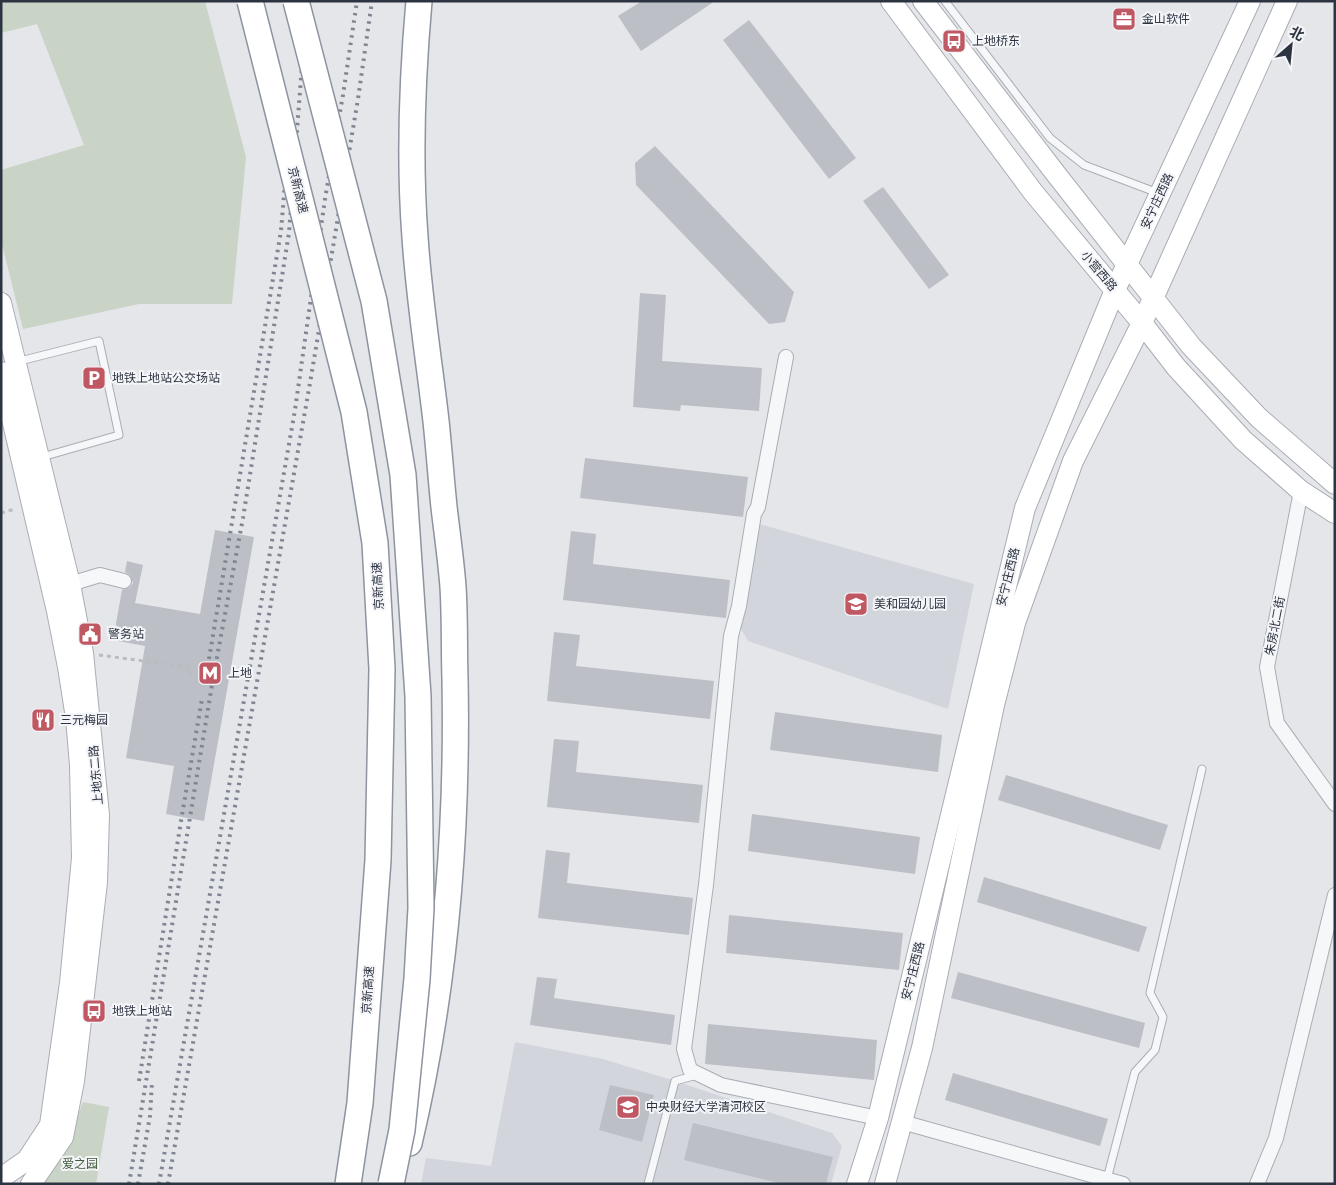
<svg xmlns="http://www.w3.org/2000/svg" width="1336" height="1185" viewBox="0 0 1336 1185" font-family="Arial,'Noto Sans SC',sans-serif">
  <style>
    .built { fill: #d2d5dc }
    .green { fill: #c9d3c6 }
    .building { fill: #bcbfc6 }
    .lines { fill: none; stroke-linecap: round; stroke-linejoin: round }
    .lane-casing { stroke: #a9adb4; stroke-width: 9 }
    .street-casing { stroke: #a9adb4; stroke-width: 16 }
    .secondary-casing { stroke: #a9adb4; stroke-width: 22 }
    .highway-casing { stroke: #8d939f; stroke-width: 28 }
    .path { stroke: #babcc2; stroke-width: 3; stroke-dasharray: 4 4; stroke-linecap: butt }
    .lane { stroke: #f6f7f9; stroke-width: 7 }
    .street { stroke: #f6f7f9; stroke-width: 14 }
    .secondary { stroke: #fff; stroke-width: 20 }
    .highway { stroke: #fff; stroke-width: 25 }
    .rail { stroke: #7f8692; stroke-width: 4; stroke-dasharray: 2.5 5; stroke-linecap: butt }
    .highway-bridge-casing { stroke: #8d939f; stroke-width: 28; stroke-linecap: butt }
    .highway-bridge { stroke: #fff; stroke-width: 25 }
    .labels { text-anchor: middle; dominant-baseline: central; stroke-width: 4; stroke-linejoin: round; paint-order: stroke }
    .poi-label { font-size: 12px; fill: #2d3441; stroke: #f4f5f8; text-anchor: start }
    .street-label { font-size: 12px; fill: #2d3441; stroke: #f4f5f8 }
    .park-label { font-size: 12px; fill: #415b3c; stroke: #f4f5f8 }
  </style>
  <rect width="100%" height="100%" fill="#e4e6ea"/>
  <!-- built -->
  <g class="built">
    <polygon points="759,524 974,584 948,709 748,641 738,624"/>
    <polygon points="515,1042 603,1059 675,1081 832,1133 842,1146 831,1184 421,1184 426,1158 491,1166"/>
  </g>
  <!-- green -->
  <g class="green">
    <polygon points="1,1 205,1 246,157 232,304 139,304 23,329 1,240 1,170 84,145 37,24 1,33"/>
    <polygon points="83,1102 109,1107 96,1184 44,1184 60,1160"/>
  </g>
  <!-- building -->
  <g class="building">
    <polygon points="642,1 715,1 641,51 618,16"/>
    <polygon points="749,20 856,158 829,179 723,40"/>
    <polygon points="655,146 794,292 785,322 769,324 636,185 635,163"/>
    <polygon points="883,187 949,275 929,289 863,201"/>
    <polygon points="640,293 666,295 662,361 762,368 759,411 681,405 680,411 633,407"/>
    <polygon points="585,458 748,477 743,517 580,498"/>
    <polygon points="215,530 254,537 204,821 166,814 174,766 126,758 145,646 113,640 122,590 130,587 133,583 130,575 125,572 127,561 143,565 135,603 200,614"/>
    <polygon points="571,531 596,534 593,564 730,580 726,618 563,600"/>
    <polygon points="554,632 580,635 576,666 714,681 710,719 547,701"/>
    <polygon points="775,712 942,735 938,772 770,750"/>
    <polygon points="554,739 579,741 576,772 703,785 699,823 547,807"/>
    <polygon points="1006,775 1168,825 1160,850 998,800"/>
    <polygon points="752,814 920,837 915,874 748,851"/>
    <polygon points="546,850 570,853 567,883 693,898 689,935 538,918"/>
    <polygon points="984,877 1147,927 1139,952 977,902"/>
    <polygon points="729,915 903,933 899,970 726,953"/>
    <polygon points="958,972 1145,1023 1139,1048 951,998"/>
    <polygon points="537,977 557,979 554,998 675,1015 671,1045 530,1025"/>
    <polygon points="708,1024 877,1040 874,1080 705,1064"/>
    <polygon points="953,1073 1108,1119 1100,1146 945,1100"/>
    <polygon points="610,1085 654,1095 642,1142 599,1130"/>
    <polygon points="693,1123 833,1157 826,1184 783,1184 684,1160"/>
  </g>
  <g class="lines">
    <!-- lane casing -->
    <g class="lane-casing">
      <g id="lane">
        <polyline points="945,1 1050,138 1084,165 1158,193"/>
        <polyline points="16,362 99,341 119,435 42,457"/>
        <polyline points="1107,1179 1135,1072 1155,1050 1163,1017 1150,993 1202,769"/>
        <polyline points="648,1184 675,1081 697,1075"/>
      </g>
    </g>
    <!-- street casing -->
    <g class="street-casing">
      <g id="street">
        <polyline points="786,357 758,507 754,514 739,606 731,636 706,885 684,1049 690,1070 721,1085 878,1118"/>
        <polyline points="1301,491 1267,667 1277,723 1335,804"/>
        <polyline points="70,584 100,575 124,581"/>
        <polyline points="902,1122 1123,1184"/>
        <polyline points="1257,1184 1276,1138 1335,895"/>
      </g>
    </g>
    <!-- secondary casing -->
    <g class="secondary-casing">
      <g id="secondary">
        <polyline points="891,1 1033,192 1142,323 1176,367 1243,440 1301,491 1335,513"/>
        <polyline points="923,1 1056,174 1191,346 1259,418 1335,484"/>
        <polyline points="1,303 70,584 83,653 99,815 97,882 74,1081 63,1137 31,1184"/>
        <polyline points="1,372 57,611 68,667 76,718 80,765 82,858 70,983 50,1125 27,1160 1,1178"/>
        <polyline points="857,1184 878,1118 1025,508 1115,290 1250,1"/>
        <polyline points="885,1184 922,1048 994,705 1015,623 1073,461 1142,323 1287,1"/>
      </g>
    </g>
    <!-- highway casing -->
    <g class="highway-casing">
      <path id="highway" d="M409,1143C445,991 458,835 455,679C454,649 455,618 453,587C451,560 447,533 444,507C441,478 439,449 436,421C429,360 419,299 415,237C409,158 412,80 419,1"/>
    </g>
    <!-- path -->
    <g class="path">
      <polyline points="1,513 15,509"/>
      <polyline points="99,655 188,667 191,669 190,675"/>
    </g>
    <!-- lane -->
    <use href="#lane" class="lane"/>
    <!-- street -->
    <use href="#street" class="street"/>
    <!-- secondary -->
    <use href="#secondary" class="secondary"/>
    <!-- highway -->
    <use href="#highway" class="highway"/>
    <!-- rail -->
    <g class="rail">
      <polyline points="209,659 281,231 286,171"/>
      <polyline points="139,1081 182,815 202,699"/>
      <polyline points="129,1184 214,673 243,518 289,233 307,1"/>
      <polyline points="138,1184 150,1116 152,1082"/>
      <polyline points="159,1184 295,410 325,199 343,95 357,1"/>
      <polyline points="168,1184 310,383 358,99 372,1"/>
    </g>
    <!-- highway-bridge casing -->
    <g class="highway-bridge-casing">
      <g id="highway-bridge">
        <polyline points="250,1 354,412 375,543 382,669 378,860 360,1103 348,1184"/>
        <polyline points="296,1 374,301 403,475 418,696 421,908 417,979 402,1130 391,1184"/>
      </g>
    </g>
    <!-- highway-bridge -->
    <use href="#highway-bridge" class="highway-bridge"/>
  </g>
  <!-- icons -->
  <defs>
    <g id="office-square" transform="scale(1.25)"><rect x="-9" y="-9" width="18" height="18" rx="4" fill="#c05864" stroke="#f4f5f8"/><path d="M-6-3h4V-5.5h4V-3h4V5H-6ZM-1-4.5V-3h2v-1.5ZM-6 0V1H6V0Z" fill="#fff"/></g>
    <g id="bus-square" transform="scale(1.25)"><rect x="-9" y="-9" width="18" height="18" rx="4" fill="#c05864" stroke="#f4f5f8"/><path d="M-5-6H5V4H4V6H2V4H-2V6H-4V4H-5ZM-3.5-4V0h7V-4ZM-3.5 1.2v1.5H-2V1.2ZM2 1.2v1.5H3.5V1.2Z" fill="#fff"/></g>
    <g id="parking-square" transform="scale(1.25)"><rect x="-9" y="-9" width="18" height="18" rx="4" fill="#c05864" stroke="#f4f5f8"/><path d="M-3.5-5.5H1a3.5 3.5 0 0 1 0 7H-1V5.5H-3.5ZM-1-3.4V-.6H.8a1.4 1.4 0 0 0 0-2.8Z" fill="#fff"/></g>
    <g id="school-square" transform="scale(1.25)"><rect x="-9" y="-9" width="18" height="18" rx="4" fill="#c05864" stroke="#f4f5f8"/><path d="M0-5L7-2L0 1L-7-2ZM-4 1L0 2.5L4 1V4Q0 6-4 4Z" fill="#fff"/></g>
    <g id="civic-square" transform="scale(1.25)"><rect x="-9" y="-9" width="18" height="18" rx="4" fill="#c05864" stroke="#f4f5f8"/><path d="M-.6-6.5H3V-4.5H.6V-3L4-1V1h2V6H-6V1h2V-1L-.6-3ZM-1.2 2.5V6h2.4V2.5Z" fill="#fff"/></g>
    <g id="metro-square" transform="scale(1.25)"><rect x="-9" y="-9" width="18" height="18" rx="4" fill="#c05864" stroke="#f4f5f8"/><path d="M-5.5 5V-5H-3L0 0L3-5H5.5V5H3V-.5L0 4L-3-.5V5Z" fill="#fff"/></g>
    <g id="restaurant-square" transform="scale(1.25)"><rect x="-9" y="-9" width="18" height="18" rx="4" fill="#c05864" stroke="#f4f5f8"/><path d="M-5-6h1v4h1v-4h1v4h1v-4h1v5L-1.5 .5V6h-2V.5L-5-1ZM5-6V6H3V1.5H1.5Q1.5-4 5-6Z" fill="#fff"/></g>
    <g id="university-square" transform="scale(1.25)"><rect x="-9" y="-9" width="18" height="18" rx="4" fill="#c05864" stroke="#f4f5f8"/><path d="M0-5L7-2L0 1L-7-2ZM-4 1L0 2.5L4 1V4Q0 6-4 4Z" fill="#fff"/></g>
  </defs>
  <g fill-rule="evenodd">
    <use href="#office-square" x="1124" y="19"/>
    <use href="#bus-square" x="954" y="41"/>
    <use href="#parking-square" x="94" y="378"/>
    <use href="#school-square" x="856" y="604"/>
    <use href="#civic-square" x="90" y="634"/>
    <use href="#metro-square" x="210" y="673"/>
    <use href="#restaurant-square" x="43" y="720"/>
    <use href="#bus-square" x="94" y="1011"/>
    <use href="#university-square" x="628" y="1107"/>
  </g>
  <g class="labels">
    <!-- poi labels -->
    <g class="poi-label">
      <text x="1142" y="19">金山软件</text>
      <text x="972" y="41">上地桥东</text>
      <text x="112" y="378">地铁上地站公交场站</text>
      <text x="874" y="604">美和园幼儿园</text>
      <text x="108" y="634">警务站</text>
      <text x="228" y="673">上地</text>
      <text x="60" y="720">三元梅园</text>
      <text x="112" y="1011">地铁上地站</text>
      <text x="646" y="1107">中央财经大学清河校区</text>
    </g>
    <!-- street labels -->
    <g class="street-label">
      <text transform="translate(298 190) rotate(76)">京新高速</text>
      <text transform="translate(1157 201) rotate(-65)">安宁庄西路</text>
      <text transform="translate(1099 271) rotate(50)">小营西路</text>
      <text transform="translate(1008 577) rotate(-76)">安宁庄西路</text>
      <text transform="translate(378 586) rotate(-93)">京新高速</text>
      <text transform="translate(1275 626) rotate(-79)">朱房北二街</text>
      <text transform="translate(96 775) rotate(-95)">上地东二路</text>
      <text transform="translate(913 971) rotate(-76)">安宁庄西路</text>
      <text transform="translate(368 990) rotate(-86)">京新高速</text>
    </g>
    <!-- park labels -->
    <g class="park-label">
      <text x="80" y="1164">爱之园</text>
    </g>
  </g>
  <!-- border -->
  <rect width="1336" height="1185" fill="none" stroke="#2d3441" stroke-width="5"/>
  <!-- north arrow -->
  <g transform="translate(1291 45) rotate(27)" stroke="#f4f5f8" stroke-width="4" paint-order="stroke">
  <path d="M0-4L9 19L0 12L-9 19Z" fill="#2d3441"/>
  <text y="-8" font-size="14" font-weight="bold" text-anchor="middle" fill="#2d3441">北</text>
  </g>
</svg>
